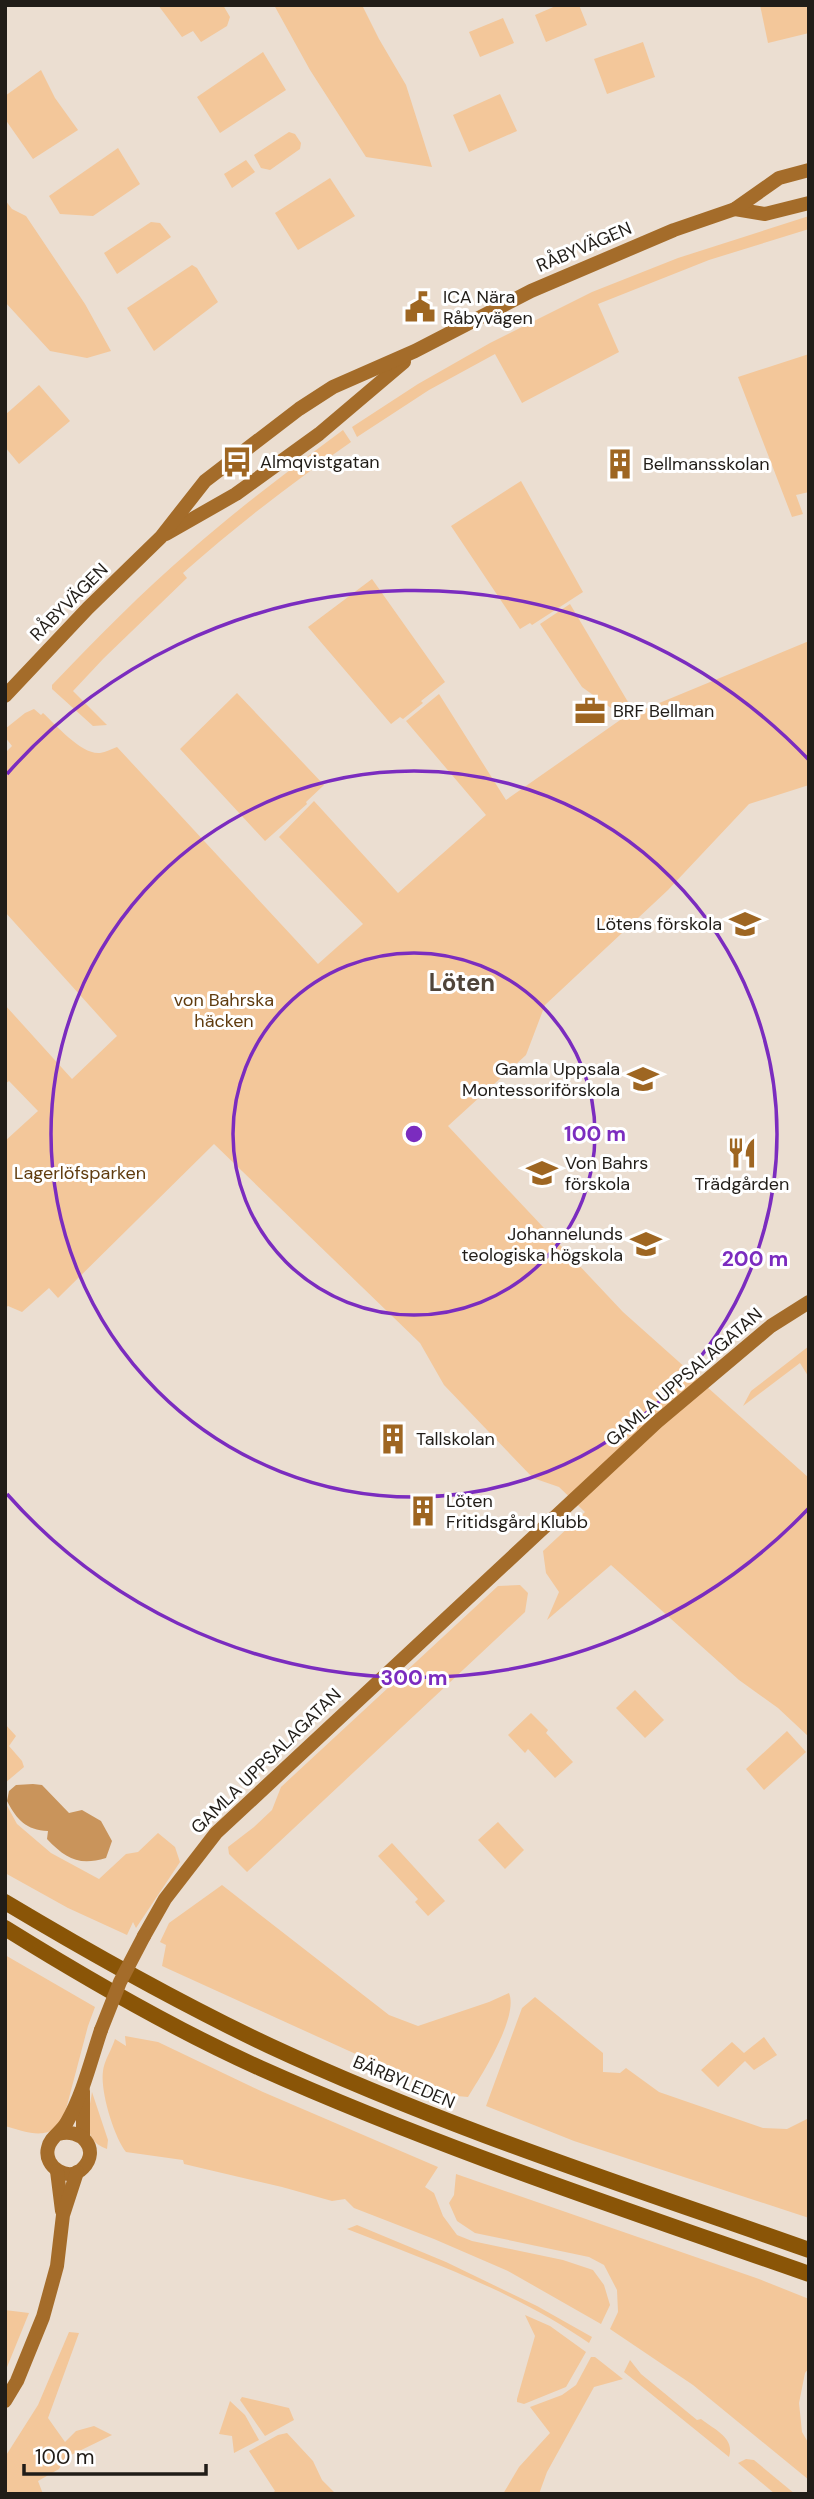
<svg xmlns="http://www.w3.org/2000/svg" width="814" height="2499" viewBox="0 0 814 2499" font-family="'DM Sans',sans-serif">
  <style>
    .green { fill: #f3c79a }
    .water { fill: #c9945b }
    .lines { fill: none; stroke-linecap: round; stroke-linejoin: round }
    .secondary { stroke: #a46c2a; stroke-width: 14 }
    .primary { stroke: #8a5507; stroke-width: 16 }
    .secondary-bridge { stroke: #a46c2a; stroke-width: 14 }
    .ring { fill: none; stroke: #7b2cbf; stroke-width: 3.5 }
    .labels { text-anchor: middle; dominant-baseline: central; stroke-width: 6; stroke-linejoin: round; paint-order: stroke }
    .street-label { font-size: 18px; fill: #211d18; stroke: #fff }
    .poi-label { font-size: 18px; fill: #211d18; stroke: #fff; text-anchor: start }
    .park-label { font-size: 18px; fill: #603c0f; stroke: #fff }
    .district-label { font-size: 24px; font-weight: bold; fill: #50453a; stroke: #fff }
    .centre { fill: #7b2cbf; stroke: #fff; stroke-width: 3.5 }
    .ring-label { font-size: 21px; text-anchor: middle; font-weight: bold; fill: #7b2cbf; stroke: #fff; stroke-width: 6; stroke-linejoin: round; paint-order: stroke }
  </style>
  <rect width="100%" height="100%" fill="#ebded1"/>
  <!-- green -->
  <g class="green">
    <polygon points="158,5 223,5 230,17 227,26 201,42 193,31 182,37"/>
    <polygon points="274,5 362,5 379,39 406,85 432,167 366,157 310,70"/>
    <polygon points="558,5 579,5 587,25 546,42 535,15"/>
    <polygon points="760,5 809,5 809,33 768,43"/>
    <polygon points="503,18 514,43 480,57 469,32"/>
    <polygon points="643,42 655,77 607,94 594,59"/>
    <polygon points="263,52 286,90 220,133 197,97"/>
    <polygon points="41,70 55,98 78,130 33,159 5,119 5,96"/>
    <polygon points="500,94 517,131 469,152 453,115"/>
    <polygon points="289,132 295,134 301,143 300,149 270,170 261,168 254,155"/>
    <polygon points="118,148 140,184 93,216 60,214 49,196"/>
    <polygon points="246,160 255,172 232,188 224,174"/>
    <polygon points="330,178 355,216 298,250 275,213"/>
    <polygon points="5,200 12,209 26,216 85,304 111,351 87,358 50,351 5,302"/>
    <polygon points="809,216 809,229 709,260 598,304 619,352 522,403 495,354 429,390 357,437 352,427 418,384 490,343 592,292 678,258"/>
    <polygon points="151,222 160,223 171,237 117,274 104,253"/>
    <polygon points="192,265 197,268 218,302 154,351 127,308"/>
    <polygon points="809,354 809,492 796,495 803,514 792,517 738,377"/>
    <polygon points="39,385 70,421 19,464 5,447 5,415"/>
    <path d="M343,430L351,442C293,482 236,526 183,573L187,578L104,658L73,691L107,725L93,726L52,689V685C97,638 142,592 191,550C240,507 291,469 343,430Z"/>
    <polygon points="521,481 583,592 532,625 530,623 520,629 451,526"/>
    <polygon points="372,579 445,682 421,701 423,703 403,719 400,717 391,724 308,627"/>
    <polygon points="570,604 628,702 611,708 582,687 540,624"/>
    <path d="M809,641V785L749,804L668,890L545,1005L526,1055L448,1126L623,1312L809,1478V1737L778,1708L739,1680L611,1565L547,1620L559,1592L546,1573L543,1551L585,1512L559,1487L533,1478L444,1385L420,1343L214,1144L58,1298L49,1288L22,1312L8,1306L5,1308V1141L38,1111L9,1081L5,1084V1005L72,1079L117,1036L5,912V753L12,746L5,737V729L25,713L34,709L41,715L43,713C56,725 82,755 100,753C106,752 111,749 117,747L318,964L363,924L279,837L314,801L398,893L486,815L406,721L439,694L506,800L623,718Z"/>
    <polygon points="237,693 324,785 306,802 307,804 265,841 180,749"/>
    <polygon points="809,1346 808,1376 800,1363 743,1406 751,1391"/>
    <polygon points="520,1585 528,1593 525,1612 247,1872 229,1854 228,1847 254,1827 272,1810 281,1787 498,1586"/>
    <polygon points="635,1690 664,1720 645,1738 616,1708"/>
    <polygon points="531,1713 548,1730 546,1733 573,1762 555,1778 528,1749 525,1753 508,1735"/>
    <polygon points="5,1724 16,1736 9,1746 22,1761 24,1767 5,1783"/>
    <polygon points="787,1731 806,1752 764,1790 746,1769"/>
    <polygon points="5,1802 17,1824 51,1853 99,1879 126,1854 138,1852 158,1833 175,1847 180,1862 136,1928 133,1922 127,1935 68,1908 5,1873"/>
    <polygon points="498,1822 524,1850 505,1869 478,1840"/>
    <polygon points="392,1843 445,1901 428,1916 415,1902 418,1899 378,1856"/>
    <path d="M222,1885L389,2015L418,2026L489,2002L509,1993C519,2017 481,2076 468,2097L446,2095L162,1966L166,1945L160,1942L169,1923Z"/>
    <path d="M5,1955L95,2007L88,2026L65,2113C54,2143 29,2133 5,2126Z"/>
    <polygon points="535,1997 603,2053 603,2072 620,2073 626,2068 659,2092 763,2128 787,2129 809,2118 809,2218 574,2141 486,2106 522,2008"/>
    <path d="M125,2036L158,2042L263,2092L438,2167L425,2187L434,2193L443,2216L457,2235L472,2241L563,2260L593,2270L604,2285L610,2305L601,2324L508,2271L434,2239L354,2208L345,2199L332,2201L282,2187L184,2164L183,2160L126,2152C114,2137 100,2091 103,2071C104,2061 112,2049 115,2039L126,2046Z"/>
    <polygon points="764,2037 777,2055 754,2070 745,2061 718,2087 701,2070 732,2042 744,2053"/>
    <path d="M92,2092L108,2140L107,2149C80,2140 89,2113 92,2092Z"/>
    <polygon points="456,2174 759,2279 809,2299 809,2368 805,2373 799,2403 802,2432 809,2444 809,2480 693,2385 610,2329 618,2312 617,2290 604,2265 589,2257 475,2233 457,2221 449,2203 454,2195"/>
    <path d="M357,2225L446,2262L537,2306L592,2337L589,2343C516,2292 429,2261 347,2229Z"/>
    <polygon points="5,2310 29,2313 5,2372"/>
    <polygon points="525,2315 550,2326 586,2352 566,2387 524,2404 517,2402 517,2399 535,2336"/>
    <polygon points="69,2332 79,2333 48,2418 65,2442 76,2431 94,2426 112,2435 65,2458 59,2469 38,2481 43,2494 5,2494 5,2457 38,2405"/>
    <polygon points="591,2357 595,2357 623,2379 594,2387 547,2472 539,2494 503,2494 519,2467 550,2433 530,2407 562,2395 576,2385"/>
    <path d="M630,2360L641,2374L697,2420L701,2419C715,2430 735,2438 729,2457L624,2372Z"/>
    <polygon points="242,2397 289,2408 294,2420 265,2436 240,2400"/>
    <polygon points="230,2401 245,2415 259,2440 234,2453 232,2436 219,2434"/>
    <polygon points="287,2433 313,2461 322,2480 336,2494 271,2494 275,2491 249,2451 278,2435"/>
    <polygon points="746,2459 754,2460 795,2494 775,2494 738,2463"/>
  </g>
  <!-- water -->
  <path class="water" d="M33,1784L42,1785L69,1813L82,1810L101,1821L112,1841L106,1858C79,1866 66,1859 47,1839L48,1831C26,1830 17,1820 7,1801L9,1791L16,1785Z"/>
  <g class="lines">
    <!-- secondary -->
    <g class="secondary">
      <polyline points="735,209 765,214 809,203"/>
      <polyline points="166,534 236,494 319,434 404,362"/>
      <polyline points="5,696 88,608 161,537 205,481 299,409 333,387 415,351 531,291 674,230 735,209 779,178 809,170"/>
      <polyline points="144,1936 165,1899 216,1833 657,1422 771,1326 809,1302"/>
      <polyline points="83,2091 83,2137"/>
      <path d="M58,2134C81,2127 101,2149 83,2168C69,2183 43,2167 48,2148C50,2137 62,2132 67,2122C83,2094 91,2060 101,2030"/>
      <polyline points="57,2171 62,2211"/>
      <polyline points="5,2401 17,2381 43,2317 57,2266 63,2215 77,2172"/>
    </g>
    <!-- primary -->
    <g class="primary">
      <path d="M5,1902C92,1954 179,2003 270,2046C444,2127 628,2186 809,2250"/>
      <path d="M5,1928C87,1979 171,2028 260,2068C439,2148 624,2209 809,2274"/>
    </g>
    <!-- secondary-bridge -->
    <polyline class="secondary-bridge" points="101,2030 120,1982 144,1936"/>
  </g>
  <!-- distance rings -->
  <g class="ring">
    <circle cx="414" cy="1134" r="181"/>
    <circle cx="414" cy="1134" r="363"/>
    <path d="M809 1508A544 544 0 0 1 7 1494M7 774A544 544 0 0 1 809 760"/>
  </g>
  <!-- icons -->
  <defs>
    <g id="civic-bare" transform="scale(2.415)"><path d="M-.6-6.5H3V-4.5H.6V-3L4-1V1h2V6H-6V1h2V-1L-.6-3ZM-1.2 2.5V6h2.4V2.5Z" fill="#9e6622" stroke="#fff" stroke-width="2.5" paint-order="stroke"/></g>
    <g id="bus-bare" transform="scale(2.415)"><path d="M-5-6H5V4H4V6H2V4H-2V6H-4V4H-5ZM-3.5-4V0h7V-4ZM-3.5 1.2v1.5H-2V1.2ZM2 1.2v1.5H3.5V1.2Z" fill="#9e6622" stroke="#fff" stroke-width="2.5" paint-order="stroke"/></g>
    <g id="building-bare" transform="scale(2.415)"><path d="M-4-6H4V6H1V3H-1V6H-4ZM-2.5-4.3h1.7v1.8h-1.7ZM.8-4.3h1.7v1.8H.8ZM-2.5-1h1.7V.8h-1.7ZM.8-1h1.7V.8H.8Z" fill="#9e6622" stroke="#fff" stroke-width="2.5" paint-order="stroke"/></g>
    <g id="office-bare" transform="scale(2.415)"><path d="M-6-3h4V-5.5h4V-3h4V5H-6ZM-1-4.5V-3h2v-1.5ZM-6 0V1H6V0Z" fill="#9e6622" stroke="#fff" stroke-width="2.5" paint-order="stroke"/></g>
    <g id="school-bare" transform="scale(2.415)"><path d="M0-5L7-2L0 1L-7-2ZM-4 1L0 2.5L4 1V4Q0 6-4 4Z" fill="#9e6622" stroke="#fff" stroke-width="2.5" paint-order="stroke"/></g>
    <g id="restaurant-bare" transform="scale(2.415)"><path d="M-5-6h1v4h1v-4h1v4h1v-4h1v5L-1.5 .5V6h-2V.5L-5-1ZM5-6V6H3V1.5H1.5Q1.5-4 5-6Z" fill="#9e6622" stroke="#fff" stroke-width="2.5" paint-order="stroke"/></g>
    <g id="university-bare" transform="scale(2.415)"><path d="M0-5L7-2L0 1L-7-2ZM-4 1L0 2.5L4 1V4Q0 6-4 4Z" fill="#9e6622" stroke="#fff" stroke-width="2.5" paint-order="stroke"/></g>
  </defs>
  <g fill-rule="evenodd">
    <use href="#civic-bare" x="420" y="307"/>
    <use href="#bus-bare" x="237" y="462"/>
    <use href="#building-bare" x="620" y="464"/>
    <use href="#office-bare" x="590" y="711"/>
    <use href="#school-bare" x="745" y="924"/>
    <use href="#school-bare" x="643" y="1079"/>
    <use href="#restaurant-bare" x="742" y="1153"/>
    <use href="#school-bare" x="542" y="1173"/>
    <use href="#university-bare" x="646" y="1244"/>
    <use href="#building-bare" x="393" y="1439"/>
    <use href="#building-bare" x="423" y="1511"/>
  </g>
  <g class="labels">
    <!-- street labels -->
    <g class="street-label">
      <text transform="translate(584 247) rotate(-23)">RÅBYVÄGEN</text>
      <text transform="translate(69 602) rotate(-45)">RÅBYVÄGEN</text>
      <text transform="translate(684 1377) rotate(-41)">GAMLA UPPSALAGATAN</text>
      <text transform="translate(266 1761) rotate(-44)">GAMLA UPPSALAGATAN</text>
      <text transform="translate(404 2082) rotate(23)">BÄRBYLEDEN</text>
    </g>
    <!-- poi labels -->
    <g class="poi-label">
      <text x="443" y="297">ICA Nära<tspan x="443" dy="21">Råbyvägen</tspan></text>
      <text x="260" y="462">Almqvistgatan</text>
      <text x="643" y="464">Bellmansskolan</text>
      <text x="613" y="711">BRF Bellman</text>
      <text x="722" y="924" text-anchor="end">Lötens förskola</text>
      <text x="620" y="1069" text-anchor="end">Gamla Uppsala<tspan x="620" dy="21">Montessoriförskola</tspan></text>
      <text x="565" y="1163">Von Bahrs<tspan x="565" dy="21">förskola</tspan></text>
      <text x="742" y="1184" text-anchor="middle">Trädgården</text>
      <text x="623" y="1234" text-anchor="end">Johannelunds<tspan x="623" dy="21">teologiska högskola</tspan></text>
      <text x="416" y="1439">Tallskolan</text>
      <text x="446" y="1501">Löten<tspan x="446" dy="21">Fritidsgård Klubb</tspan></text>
    </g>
    <!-- park labels -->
    <g class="park-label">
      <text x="224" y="1000">von Bahrska<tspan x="224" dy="21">häcken</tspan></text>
      <text x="80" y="1173">Lagerlöfsparken</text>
    </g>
    <!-- district labels -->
    <g class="district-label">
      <text x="462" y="982">Löten</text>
    </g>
  </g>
  <circle cx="414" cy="1134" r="10" class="centre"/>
  <g class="ring-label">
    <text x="595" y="1141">100 m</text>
    <text x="755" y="1266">200 m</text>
    <text x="414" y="1685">300 m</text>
  </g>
  <!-- border -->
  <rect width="814" height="2499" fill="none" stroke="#211d18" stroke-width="14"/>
  <!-- scale -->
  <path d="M24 2464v10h182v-10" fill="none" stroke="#211d18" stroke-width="3.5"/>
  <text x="35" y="2464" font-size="21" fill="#211d18" stroke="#ffffff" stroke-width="5" paint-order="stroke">100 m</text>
</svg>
